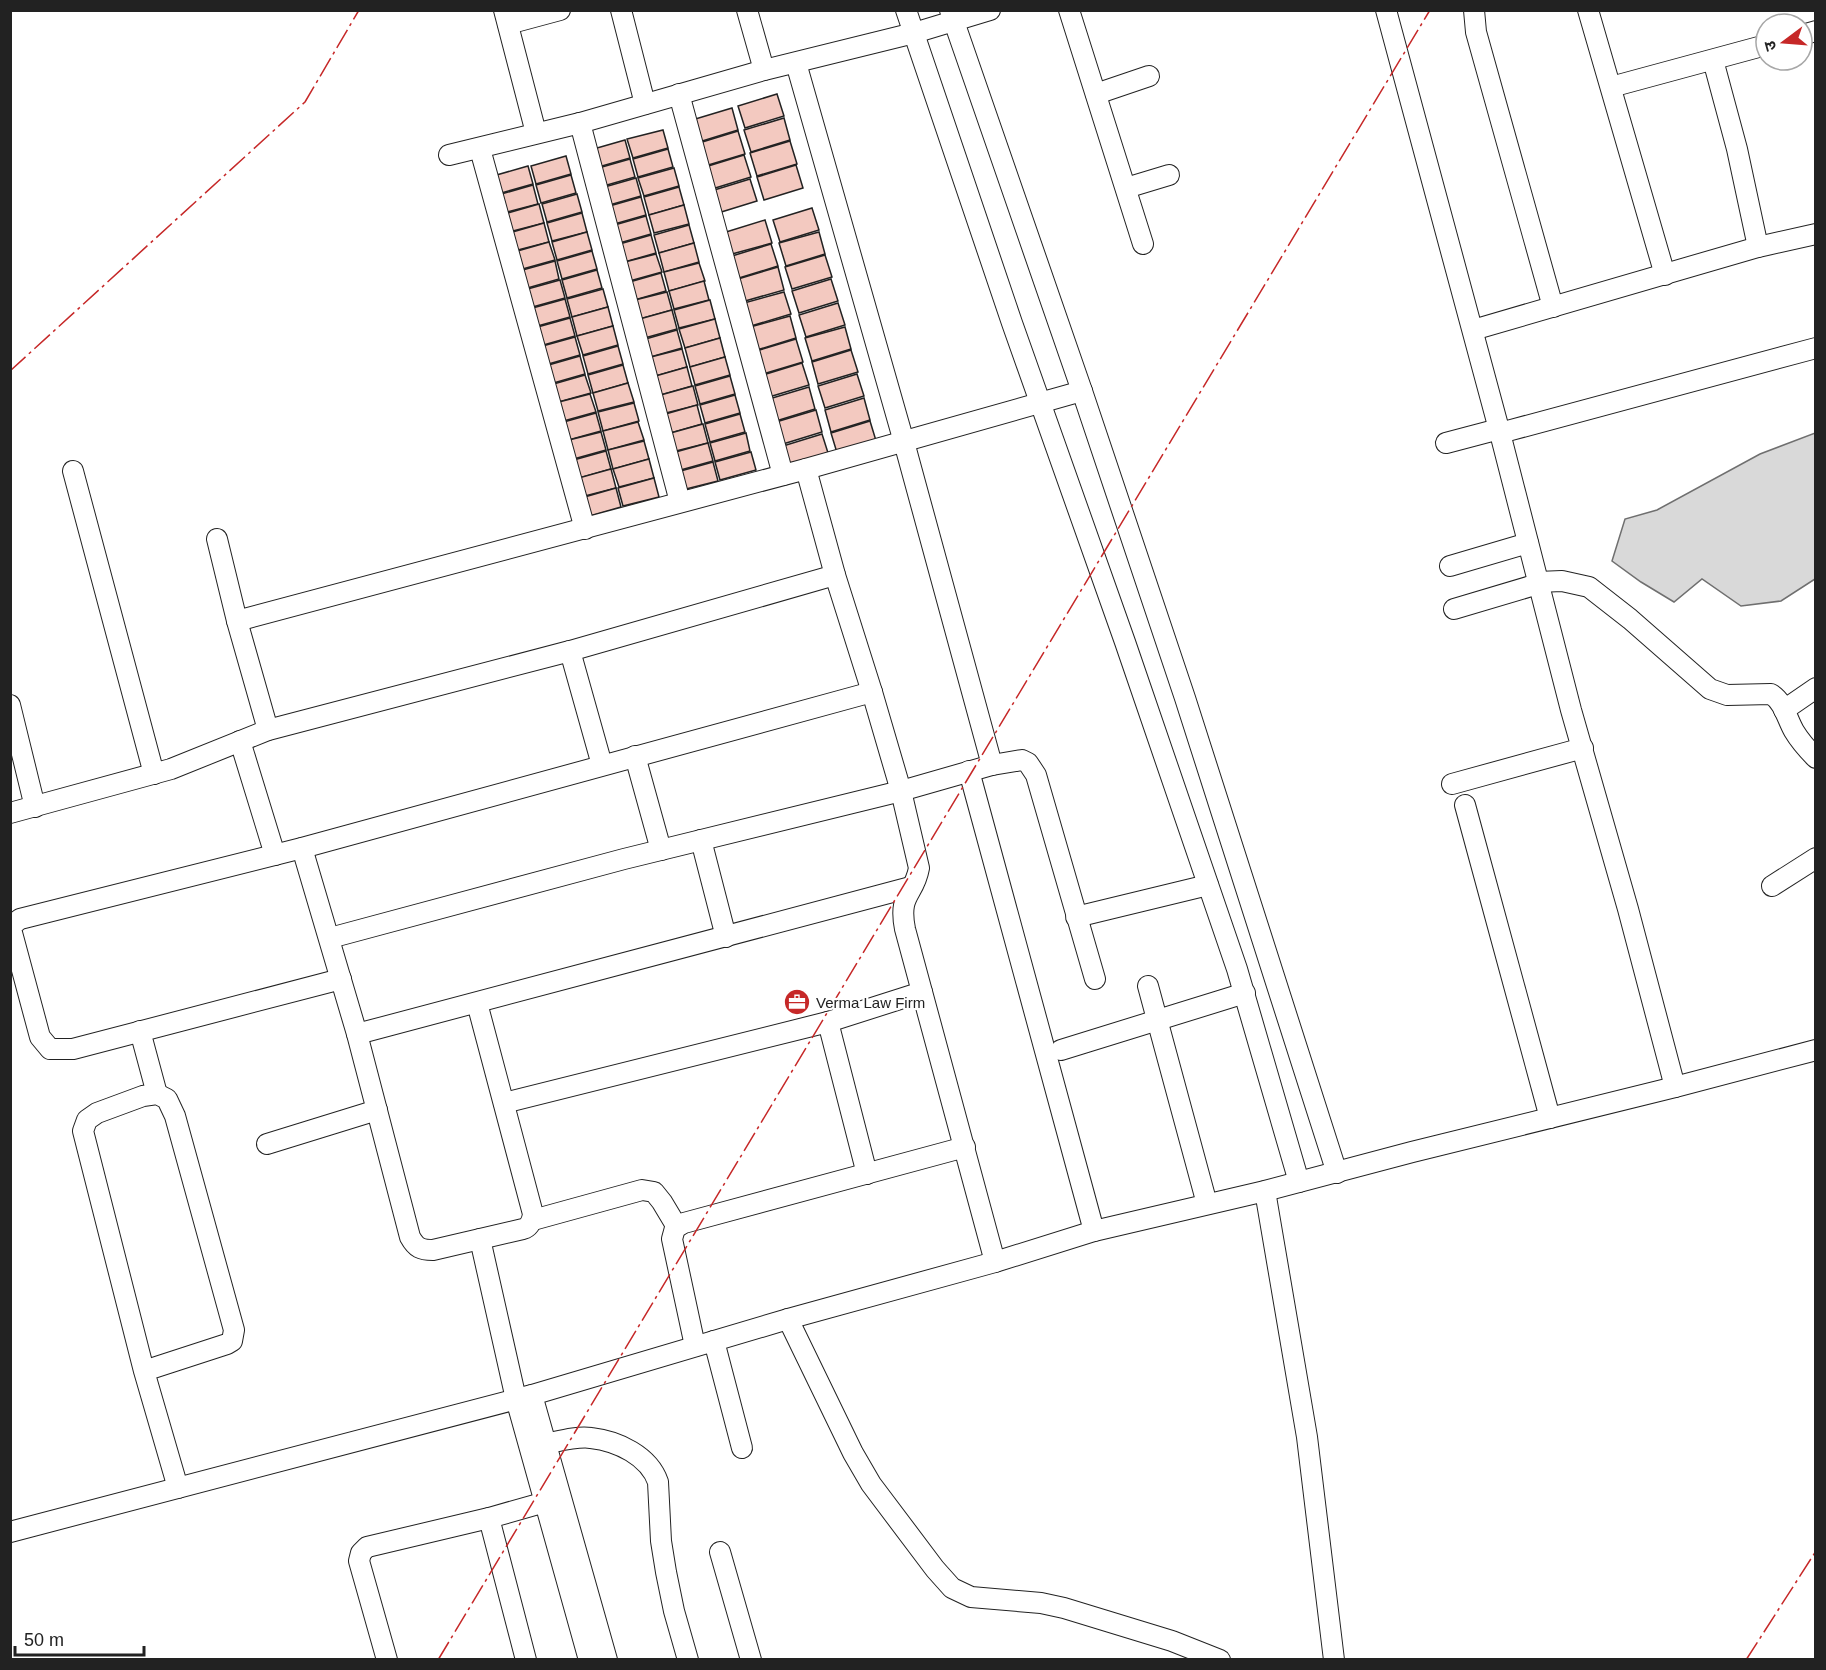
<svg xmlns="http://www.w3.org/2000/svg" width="1826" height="1670" viewBox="0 0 1826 1670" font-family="Arial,'Noto Sans Devanagari',sans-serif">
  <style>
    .water { fill: #d9d9d9; stroke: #6f6f6f; stroke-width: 1.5 }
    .building { fill: #f3c9c0; stroke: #222; stroke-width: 1.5 }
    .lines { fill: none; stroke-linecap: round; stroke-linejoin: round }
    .minor-casing { stroke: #222; stroke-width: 22 }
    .minor { stroke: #fff; stroke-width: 20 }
    .power { stroke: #c62828; stroke-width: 1.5; stroke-dasharray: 21 4.5 3 4.5; stroke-linecap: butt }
    .labels { text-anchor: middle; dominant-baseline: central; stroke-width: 4.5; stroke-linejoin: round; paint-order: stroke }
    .poi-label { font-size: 15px; fill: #222; stroke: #fff; text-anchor: start }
  </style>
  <rect width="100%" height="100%" fill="#fff"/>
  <!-- water -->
  <polygon class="water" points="1815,433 1815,579 1781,601 1741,606 1702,579 1674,602 1641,582 1612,561 1625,519 1657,510 1760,454"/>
  <!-- building -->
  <g class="building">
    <polygon points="777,94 784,116 745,128 738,106"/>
    <polygon points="732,108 738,130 699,142 692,120"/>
    <polygon points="784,118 790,140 751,152 744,130"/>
    <polygon points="663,130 668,148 633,158 627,139"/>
    <polygon points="738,131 745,154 705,166 699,143"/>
    <polygon points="625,140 630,158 595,168 590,150"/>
    <polygon points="790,141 797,164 757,176 750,153"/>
    <polygon points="668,149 673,167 638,177 633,159"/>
    <polygon points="744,155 751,177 712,189 705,167"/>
    <polygon points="566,156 571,174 536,184 531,166"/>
    <polygon points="630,159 635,177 600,187 595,169"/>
    <polygon points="796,165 803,188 764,200 757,177"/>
    <polygon points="528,166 533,184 498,194 493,176"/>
    <polygon points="674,168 679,186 644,196 638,178"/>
    <polygon points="571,175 576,193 541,203 536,185"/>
    <polygon points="636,178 641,196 606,206 601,188"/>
    <polygon points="750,179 757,201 718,213 711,191"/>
    <polygon points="533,185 538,204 503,213 498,195"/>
    <polygon points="679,187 684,205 649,215 644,197"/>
    <polygon points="577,194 582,212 547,222 542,204"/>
    <polygon points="641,197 646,215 611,225 606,207"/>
    <polygon points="539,204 544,223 509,232 504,214"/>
    <polygon points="684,205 689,224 654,233 649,215"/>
    <polygon points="812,208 819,230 780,242 773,220"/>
    <polygon points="582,213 587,232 552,241 547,223"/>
    <polygon points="646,216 651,234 616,244 611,226"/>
    <polygon points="765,220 772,243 732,254 726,232"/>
    <polygon points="544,223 549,242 514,251 509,233"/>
    <polygon points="689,225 694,243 659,253 654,235"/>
    <polygon points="587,232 592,250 557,260 552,242"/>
    <polygon points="819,232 825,254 786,266 779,243"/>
    <polygon points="651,235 656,253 621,263 616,245"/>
    <polygon points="549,242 555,260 519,270 514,252"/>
    <polygon points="694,243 699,262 664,272 659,253"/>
    <polygon points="771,244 778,266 739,278 732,256"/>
    <polygon points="592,251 597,269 562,279 557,261"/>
    <polygon points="656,254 662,272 626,282 621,263"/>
    <polygon points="825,255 832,277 792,289 785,267"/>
    <polygon points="555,261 559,279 524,289 519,271"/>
    <polygon points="699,263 705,281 669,291 664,272"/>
    <polygon points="778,267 784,290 745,301 738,279"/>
    <polygon points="597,270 602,288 567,298 562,280"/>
    <polygon points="661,273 666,291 631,301 626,283"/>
    <polygon points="831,279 838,301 799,313 792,291"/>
    <polygon points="560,280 565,298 529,308 524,290"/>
    <polygon points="704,281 709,300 674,309 669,291"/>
    <polygon points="603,289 608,307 572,317 567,299"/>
    <polygon points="667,292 672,310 636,320 631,301"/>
    <polygon points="784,292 791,314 751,326 744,303"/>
    <polygon points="565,299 570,317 534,327 529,309"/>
    <polygon points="710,300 715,319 679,328 674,310"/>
    <polygon points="838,303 845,325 806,337 799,315"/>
    <polygon points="608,307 613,326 577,336 572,317"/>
    <polygon points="672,310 677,329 641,339 636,320"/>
    <polygon points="790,316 796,338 757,350 750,327"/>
    <polygon points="570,318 575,336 540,346 534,328"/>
    <polygon points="715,319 720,338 685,348 679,329"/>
    <polygon points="613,326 618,345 583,355 577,336"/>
    <polygon points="845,327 851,349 812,361 805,338"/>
    <polygon points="677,330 682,348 647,358 642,340"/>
    <polygon points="575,337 580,355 545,365 539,347"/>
    <polygon points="720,338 725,357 690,367 685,348"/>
    <polygon points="796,339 803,362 763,374 756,351"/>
    <polygon points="618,346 623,364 588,374 583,356"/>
    <polygon points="682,349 687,367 652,377 647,358"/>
    <polygon points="851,350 858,372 818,384 812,362"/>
    <polygon points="580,356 585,374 550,384 545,366"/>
    <polygon points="725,357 730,375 695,385 690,367"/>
    <polygon points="802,363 809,385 769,397 763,375"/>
    <polygon points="623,365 628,383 593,393 588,375"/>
    <polygon points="687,367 692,386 657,396 652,377"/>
    <polygon points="857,374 864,396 825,408 818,386"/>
    <polygon points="585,375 591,393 555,403 550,385"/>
    <polygon points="730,376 735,394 700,404 695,386"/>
    <polygon points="628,383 634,402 598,411 593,393"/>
    <polygon points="693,386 698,405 662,414 657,396"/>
    <polygon points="809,387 815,409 776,421 769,399"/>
    <polygon points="590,394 596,412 560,422 555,403"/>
    <polygon points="735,395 740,413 705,423 700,405"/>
    <polygon points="864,398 870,420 831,432 825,410"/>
    <polygon points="634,403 639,421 603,431 598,412"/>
    <polygon points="697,405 702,424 667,434 662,415"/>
    <polygon points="816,410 822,432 783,444 776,422"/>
    <polygon points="596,413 601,431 565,441 560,423"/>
    <polygon points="740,414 745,432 710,442 705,424"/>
    <polygon points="870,421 877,444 838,456 831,433"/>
    <polygon points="638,422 644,440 608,450 603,431"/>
    <polygon points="703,424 708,443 672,452 667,434"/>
    <polygon points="601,432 606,450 570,460 565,441"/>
    <polygon points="746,433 750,451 715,461 710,443"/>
    <polygon points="822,434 829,456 789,468 783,446"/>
    <polygon points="644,441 649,459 613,469 608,450"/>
    <polygon points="708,443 713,461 677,471 672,453"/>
    <polygon points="606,451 611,469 576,479 570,461"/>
    <polygon points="751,452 756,470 720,480 715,462"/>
    <polygon points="649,459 654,478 619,487 613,469"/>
    <polygon points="713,462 718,481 682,490 677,472"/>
    <polygon points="611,469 616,488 581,497 575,479"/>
    <polygon points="654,478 659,497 623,506 618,488"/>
    <polygon points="616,488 621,507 586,517 581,498"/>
  </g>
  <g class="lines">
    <!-- minor casing -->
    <g class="minor-casing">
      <g id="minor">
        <polyline points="504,10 536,133"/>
        <polyline points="621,10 645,104"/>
        <polyline points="747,10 764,70"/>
        <polyline points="906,10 1012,323 1125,642 1237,969 1299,1182"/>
        <polyline points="950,10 1082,391 1185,698 1337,1173"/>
        <polyline points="1069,10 1143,244"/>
        <polyline points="1386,10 1500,433 1571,710 1628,909 1675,1087"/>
        <polyline points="1474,10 1476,32 1553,307"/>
        <polyline points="1588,10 1665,275"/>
        <polyline points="508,24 560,10"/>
        <polyline points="1802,35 1816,31"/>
        <polyline points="1713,60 1737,149 1758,247"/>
        <polyline points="796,63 904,442 992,765"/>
        <polyline points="1611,87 1766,45"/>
        <polyline points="679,94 783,475"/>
        <polyline points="1096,94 1149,76"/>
        <polyline points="580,123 680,502"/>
        <polyline points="480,149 585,529"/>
        <polyline points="449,155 580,123 764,70 914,33 990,10"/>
        <polyline points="1126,188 1169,175"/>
        <polyline points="1473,330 1758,247 1816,234"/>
        <polyline points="1500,433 1816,348"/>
        <polyline points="1446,443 1499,429"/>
        <path d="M806,469L835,575L872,692L901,791L919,868C914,896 898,893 905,929L995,1262"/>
        <polyline points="73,471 154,774"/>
        <polyline points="217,539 237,621 268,730"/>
        <polyline points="1450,566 1528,543"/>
        <path d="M1538,582L1562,581L1589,587L1630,619L1710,689L1727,695L1771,694C1784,702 1787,719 1794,731C1800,741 1808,750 1816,758"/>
        <polyline points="1454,609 1538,584"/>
        <polyline points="237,621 806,469 1082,391"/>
        <polyline points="570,651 602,765"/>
        <polyline points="10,705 35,807"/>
        <polyline points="1784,710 1816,688"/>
        <polyline points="240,741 275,855"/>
        <polyline points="635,756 661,850"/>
        <polyline points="969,771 1094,1231"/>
        <polyline points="1452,784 1583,748"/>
        <polyline points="1465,805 1550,1118"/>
        <polyline points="10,813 171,769 268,730 570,651 835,575"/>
        <polyline points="701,840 726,937"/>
        <path d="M302,848L357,1034L410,1237C416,1248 421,1250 433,1250L523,1229C530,1227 532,1221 533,1214L477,1003"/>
        <polyline points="1772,886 1816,858"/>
        <polyline points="1076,917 1208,885"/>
        <polyline points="330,938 624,859 901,791 992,765 1022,760 1028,763 1036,775 1095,979"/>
        <polyline points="341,979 73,1049 50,1049 40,1037 11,929 12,925 20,919 302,848 872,692"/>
        <polyline points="1148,986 1207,1204"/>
        <polyline points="828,1022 867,1174"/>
        <polyline points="140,1031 157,1094"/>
        <polyline points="357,1034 911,887"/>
        <polyline points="1061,1050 1245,993"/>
        <polyline points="504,1103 828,1022 922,992"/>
        <polyline points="267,1144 377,1110"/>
        <polyline points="1265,1191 1307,1437 1334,1660"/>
        <polyline points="533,1220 642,1190 654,1192 662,1202 677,1227"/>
        <polyline points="480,1239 516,1399 589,1660"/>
        <polyline points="788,1319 853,1453 871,1484 935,1569 952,1588 971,1597 1041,1603 1064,1608 1172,1641 1220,1660"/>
        <polyline points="714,1341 742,1448"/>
        <polyline points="695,1346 672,1239 675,1228 684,1223 965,1147"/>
        <polyline points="144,1371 227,1344 232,1341 234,1330 175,1116 167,1099 157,1094 143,1096 97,1113 87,1120 83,1131 144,1371 178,1488"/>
        <polyline points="532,1395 607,1660"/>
        <path d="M545,1444C560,1441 577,1436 591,1438C618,1441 649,1456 658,1482L661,1541L666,1572L674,1611L688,1660"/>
        <polyline points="10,1532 532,1395 788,1319 995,1262 1094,1231 1265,1191 1412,1152 1675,1087 1816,1050"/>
        <polyline points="720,1552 751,1660"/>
        <polyline points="387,1660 359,1561 361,1553 367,1547 489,1518"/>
        <polyline points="526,1660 489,1518 556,1499"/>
      </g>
    </g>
    <!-- minor -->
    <use href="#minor" class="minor"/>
    <!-- power -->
    <g class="power">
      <polyline points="10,371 305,102 359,10"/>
      <polyline points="438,1660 1430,10"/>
      <polyline points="1746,1660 1816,1551"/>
    </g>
  </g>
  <!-- icons -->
  <defs>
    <g id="office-disc" transform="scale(1.35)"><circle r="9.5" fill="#c62828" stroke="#fff"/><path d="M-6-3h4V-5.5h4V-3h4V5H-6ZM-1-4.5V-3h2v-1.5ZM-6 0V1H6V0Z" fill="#fff"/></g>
  </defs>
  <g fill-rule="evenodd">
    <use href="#office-disc" x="797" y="1002"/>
  </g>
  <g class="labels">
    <!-- poi labels -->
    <g class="poi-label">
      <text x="816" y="1002">Verma Law Firm</text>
    </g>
  </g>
  <!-- border -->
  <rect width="1826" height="1670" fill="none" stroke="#222222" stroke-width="24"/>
  <!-- north arrow -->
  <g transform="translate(1784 42) rotate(254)"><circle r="28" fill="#ffffff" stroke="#a7a7a7" stroke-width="1.5"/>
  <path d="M0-4.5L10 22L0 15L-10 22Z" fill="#c62828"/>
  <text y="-9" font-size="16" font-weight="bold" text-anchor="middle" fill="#222222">उ</text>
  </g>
  <!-- scale -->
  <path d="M15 1646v9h129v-9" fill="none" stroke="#222222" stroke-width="3"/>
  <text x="24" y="1646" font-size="18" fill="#222222" stroke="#ffffff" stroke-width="4.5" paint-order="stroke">50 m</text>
</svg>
